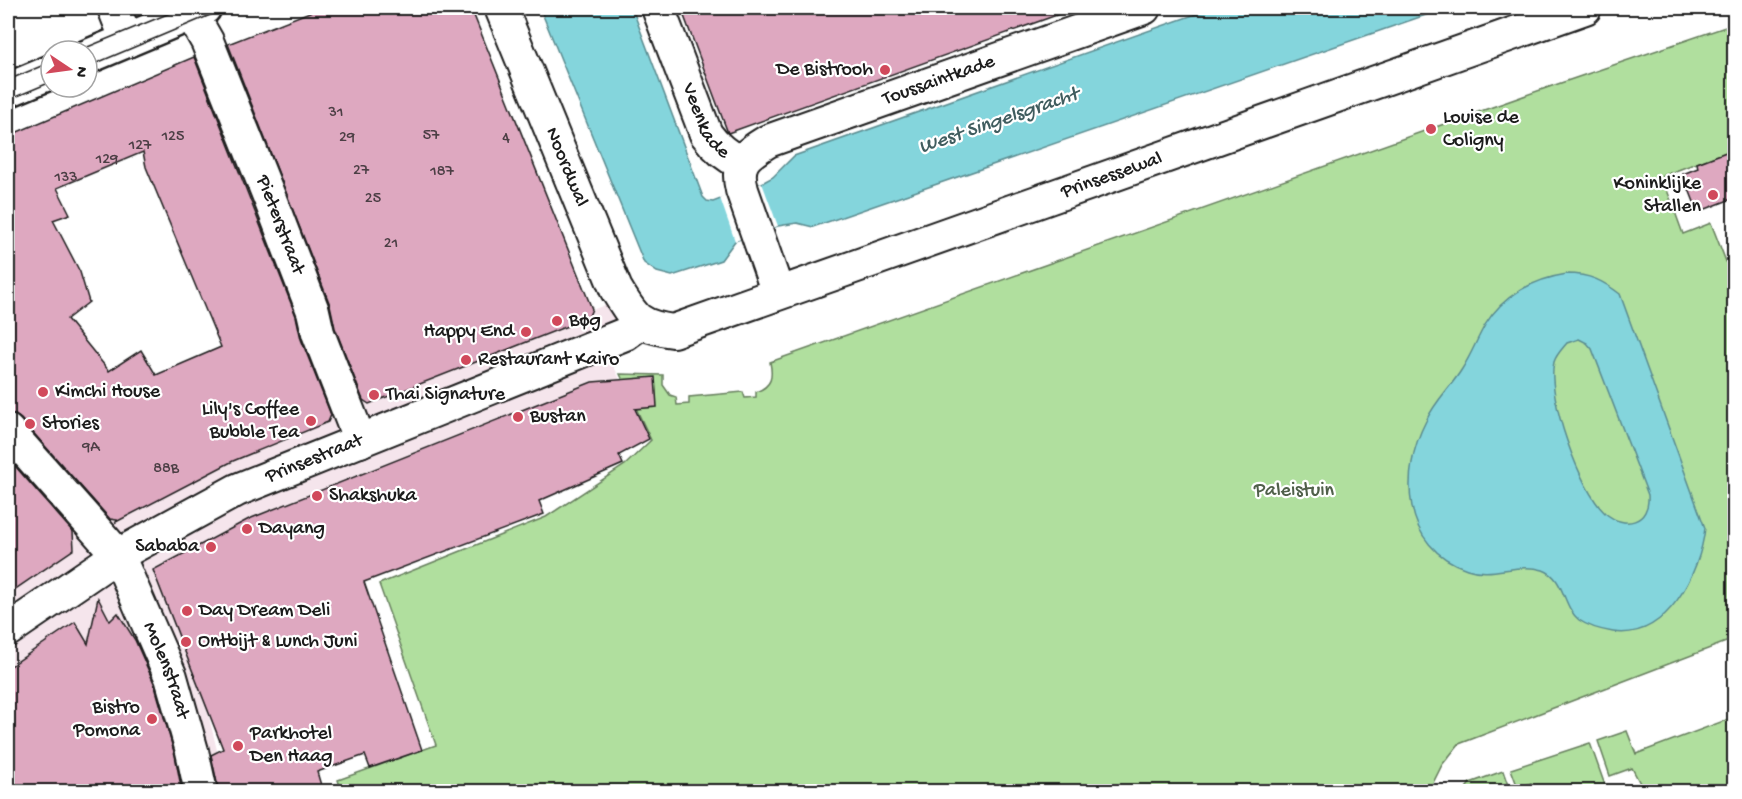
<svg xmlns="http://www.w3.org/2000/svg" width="1742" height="799" viewBox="0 0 1742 799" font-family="'Gochi Hand',sans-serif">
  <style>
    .built { fill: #f5e5ec }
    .green { fill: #b0df9e; stroke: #667e5d; stroke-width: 1.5 }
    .water { fill: #84d5dc; stroke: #5a8b8f; stroke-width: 1.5; fill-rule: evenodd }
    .pier { fill: #fff }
    .building { fill: #dea8c0; stroke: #1c1c1c; stroke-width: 1.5; fill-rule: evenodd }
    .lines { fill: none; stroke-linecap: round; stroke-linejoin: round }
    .street-casing { stroke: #1c1c1c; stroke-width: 36 }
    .secondary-casing { stroke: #1c1c1c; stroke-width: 38 }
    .street { stroke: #fff; stroke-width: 32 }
    .secondary { stroke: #fff; stroke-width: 33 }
    .tram { stroke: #1c1c1c; stroke-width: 1.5 }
    .poi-dot { fill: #d1495b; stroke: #fff; stroke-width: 2 }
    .labels { text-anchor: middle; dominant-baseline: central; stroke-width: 4.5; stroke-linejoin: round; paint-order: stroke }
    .number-label { font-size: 16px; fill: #4c3f45 }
    .poi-label { font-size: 20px; fill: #1c1c1c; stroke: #fff; text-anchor: start }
    .street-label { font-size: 20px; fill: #1c1c1c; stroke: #fff }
    .park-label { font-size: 20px; fill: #50604a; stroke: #fff }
    .water-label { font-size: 21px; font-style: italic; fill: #405d5f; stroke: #fff }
  </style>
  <rect width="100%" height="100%" fill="#fff"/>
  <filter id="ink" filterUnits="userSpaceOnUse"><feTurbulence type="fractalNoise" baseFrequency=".0167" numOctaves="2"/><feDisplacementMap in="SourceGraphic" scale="12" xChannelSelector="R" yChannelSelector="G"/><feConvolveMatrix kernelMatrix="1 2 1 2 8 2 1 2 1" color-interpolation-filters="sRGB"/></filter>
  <g filter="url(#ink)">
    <!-- built -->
    <polygon class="built" points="612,302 625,337 605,347 623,386 166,578 207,709 227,791 8,791 8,332 16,342 116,503"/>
    <!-- green -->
    <g class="green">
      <path d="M1734,24V149L1662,176L1683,234L1711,223L1734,282V639L1459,744L1442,765L1429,791L342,792L338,780L436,745L379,584L546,517L625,465L651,440L620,374L663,375V385L670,395L676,397L677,405L689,404V397L743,392L745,398L756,397V392C772,386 773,377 770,362L1546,88Z"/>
      <polygon points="1734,717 1734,791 1644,791 1632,768 1610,776 1598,741 1627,731 1636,754"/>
      <polygon points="1590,743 1607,791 1534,791 1531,783 1518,788 1511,769"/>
      <polygon points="1503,771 1510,791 1464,791 1470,783"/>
    </g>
    <!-- water -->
    <g class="water">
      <polygon points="540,8 632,8 703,197 707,201 713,202 762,183 773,177 794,156 1213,8 1446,8 813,227 797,223 778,226 735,241 721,260 672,276 657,272 644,263"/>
      <path d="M1567,274C1590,274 1603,281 1620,294L1705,528C1700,573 1667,640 1613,632C1601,630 1589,627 1579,620C1562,606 1565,578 1543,570C1517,562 1493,578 1467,569C1402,548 1399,473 1426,421C1435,401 1451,387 1462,369C1471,355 1477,339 1485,325C1503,295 1534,279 1567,274ZM1579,339L1587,343L1592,349L1648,495C1650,523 1625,530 1605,513C1580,490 1546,395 1554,362C1556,355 1562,349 1567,343Z"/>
    </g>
    <!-- pier -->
    <polygon class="pier" points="762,183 778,226 735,241 720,198"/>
    <!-- building -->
    <g class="building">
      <polygon points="320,8 471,8 592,309 588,318 369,404 363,400 335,328 330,305 228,44"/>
      <polygon points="681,8 1068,8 1068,11 728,133"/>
      <path d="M194,57L296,316L301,339L331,415L328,422L233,461L116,522L117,520L110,519L21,419L14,414L8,413V136ZM143,152L146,167L221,347L156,375L141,350L109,371L67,319L89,302L80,272L53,220L70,214L57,188Z"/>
      <polygon points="1734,149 1734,198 1698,212 1683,174 1698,168 1697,163"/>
      <polygon points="655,377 657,407 635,409 649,439 619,455 623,464 539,501 544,514 364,582 422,750 370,768 365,755 317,772 323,792 219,792 211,755 223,749 153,570 249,519 592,382"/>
      <polygon points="8,458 73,532 74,549 8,594"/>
      <polygon points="98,598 110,621 118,613 135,640 154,683 175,755 182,792 8,792 8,668 75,622 88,644"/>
    </g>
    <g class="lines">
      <!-- street casing -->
      <g class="street-casing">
        <g id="street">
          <polyline points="114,8 127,41"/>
          <path id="s1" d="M501,8L616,289C634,318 637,326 673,331L1585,8"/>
          <path id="s2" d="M658,8L706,134C716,148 726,156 741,163"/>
          <path id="s3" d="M191,13L207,41L270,199L313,311L318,333L360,441"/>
          <path id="s4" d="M778,293L742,190C735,162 745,155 768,141L1144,8"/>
          <path id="s5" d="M8,431L118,555L171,677L192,751L201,792"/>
          <path id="s6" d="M8,630L118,555L237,490L625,334L640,323"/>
        </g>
      </g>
      <!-- secondary casing -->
      <g class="secondary-casing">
        <g id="secondary">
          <polyline points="87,57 204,8"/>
          <polyline points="8,90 51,72"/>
        </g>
      </g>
      <!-- street -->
      <use href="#street" class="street"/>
      <!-- secondary -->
      <use href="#secondary" class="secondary"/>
      <!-- tram -->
      <g class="tram">
        <polyline points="78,51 182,8"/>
        <polyline points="87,67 227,8"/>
        <polyline points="8,80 51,62"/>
        <polyline points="8,100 51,82"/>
      </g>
    </g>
  </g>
  <!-- markers -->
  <g class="poi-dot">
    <circle cx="885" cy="70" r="6"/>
    <circle cx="1431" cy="129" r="6"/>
    <circle cx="1713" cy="195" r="6"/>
    <circle cx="557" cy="321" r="6"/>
    <circle cx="526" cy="332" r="6"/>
    <circle cx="466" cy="360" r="6"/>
    <circle cx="43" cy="392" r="6"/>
    <circle cx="374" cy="395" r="6"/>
    <circle cx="518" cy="417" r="6"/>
    <circle cx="311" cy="421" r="6"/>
    <circle cx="30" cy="424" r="6"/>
    <circle cx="317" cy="496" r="6"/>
    <circle cx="247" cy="529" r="6"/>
    <circle cx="211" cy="547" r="6"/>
    <circle cx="187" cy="611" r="6"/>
    <circle cx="186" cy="642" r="6"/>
    <circle cx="152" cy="719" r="6"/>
    <circle cx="238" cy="746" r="6"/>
  </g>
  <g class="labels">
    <!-- number labels -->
    <g class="number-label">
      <text x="336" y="113">31</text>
      <text x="431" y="136">57</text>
      <text x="173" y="137">125</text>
      <text x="347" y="138">29</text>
      <text x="506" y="139">4</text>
      <text x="140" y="146">127</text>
      <text x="107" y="160">129</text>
      <text x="361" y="171">27</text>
      <text x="442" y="172">187</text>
      <text x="66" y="178">133</text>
      <text x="373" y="199">25</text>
      <text x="391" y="244">21</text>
      <text x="91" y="448">9A</text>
      <text x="166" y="469">88B</text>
    </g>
    <!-- poi labels -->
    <g class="poi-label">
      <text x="873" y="70" text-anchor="end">De Bistrooh</text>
      <text x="1443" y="118">Louise de<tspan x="1443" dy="23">Coligny</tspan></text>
      <text x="1701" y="184" text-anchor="end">Koninklijke<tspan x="1701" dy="23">Stallen</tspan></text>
      <text x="569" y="321">Bøg</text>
      <text x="514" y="332" text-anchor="end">Happy End</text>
      <text x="478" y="360">Restaurant Kairo</text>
      <text x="55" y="392">Kimchi House</text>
      <text x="386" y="395">Thai Signature</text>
      <text x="299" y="410" text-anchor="end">Lily's Coffee<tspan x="299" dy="23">Bubble Tea</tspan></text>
      <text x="530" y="417">Bustan</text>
      <text x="42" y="424">Stories</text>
      <text x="329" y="496">Shakshuka</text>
      <text x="259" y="529">Dayang</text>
      <text x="199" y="547" text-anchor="end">Sababa</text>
      <text x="199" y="611">Day Dream Deli</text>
      <text x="198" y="642">Ontbijt &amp; Lunch Juni</text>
      <text x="140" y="708" text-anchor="end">Bistro<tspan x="140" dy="23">Pomona</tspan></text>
      <text x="250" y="734">Parkhotel<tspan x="250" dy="23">Den Haag</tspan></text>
    </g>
    <!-- street labels -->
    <g class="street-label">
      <text stroke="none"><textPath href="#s4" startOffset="352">Toussaintkade</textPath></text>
      <text stroke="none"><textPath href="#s2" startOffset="123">Veenkade</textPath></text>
      <text stroke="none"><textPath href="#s1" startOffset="172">Noordwal</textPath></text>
      <text stroke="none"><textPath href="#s1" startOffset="844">Prinsessewal</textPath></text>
      <text stroke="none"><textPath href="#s3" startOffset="230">Pieterstraat</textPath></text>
      <text stroke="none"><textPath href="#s6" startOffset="352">Prinsestraat</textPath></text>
      <text stroke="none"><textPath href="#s5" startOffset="291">Molenstraat</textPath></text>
    </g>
    <!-- park labels -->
    <g class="park-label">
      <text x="1294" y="491">Paleistuin</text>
    </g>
    <!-- water labels -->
    <g class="water-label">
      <text transform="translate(999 122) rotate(-19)">West Singelsgracht</text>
    </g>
  </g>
  <!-- margin -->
  <rect width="1742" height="799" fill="none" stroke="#fff" stroke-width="30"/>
  <rect x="15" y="15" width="1712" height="769" fill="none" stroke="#1c1c1c" stroke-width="2" filter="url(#ink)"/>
  <!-- north arrow -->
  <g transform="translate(69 69) rotate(103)"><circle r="28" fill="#ffffff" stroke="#a4a4a4" stroke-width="1.5"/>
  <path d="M0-4.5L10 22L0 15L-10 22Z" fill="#d1495b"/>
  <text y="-9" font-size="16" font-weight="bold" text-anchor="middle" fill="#1c1c1c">N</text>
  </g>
</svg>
